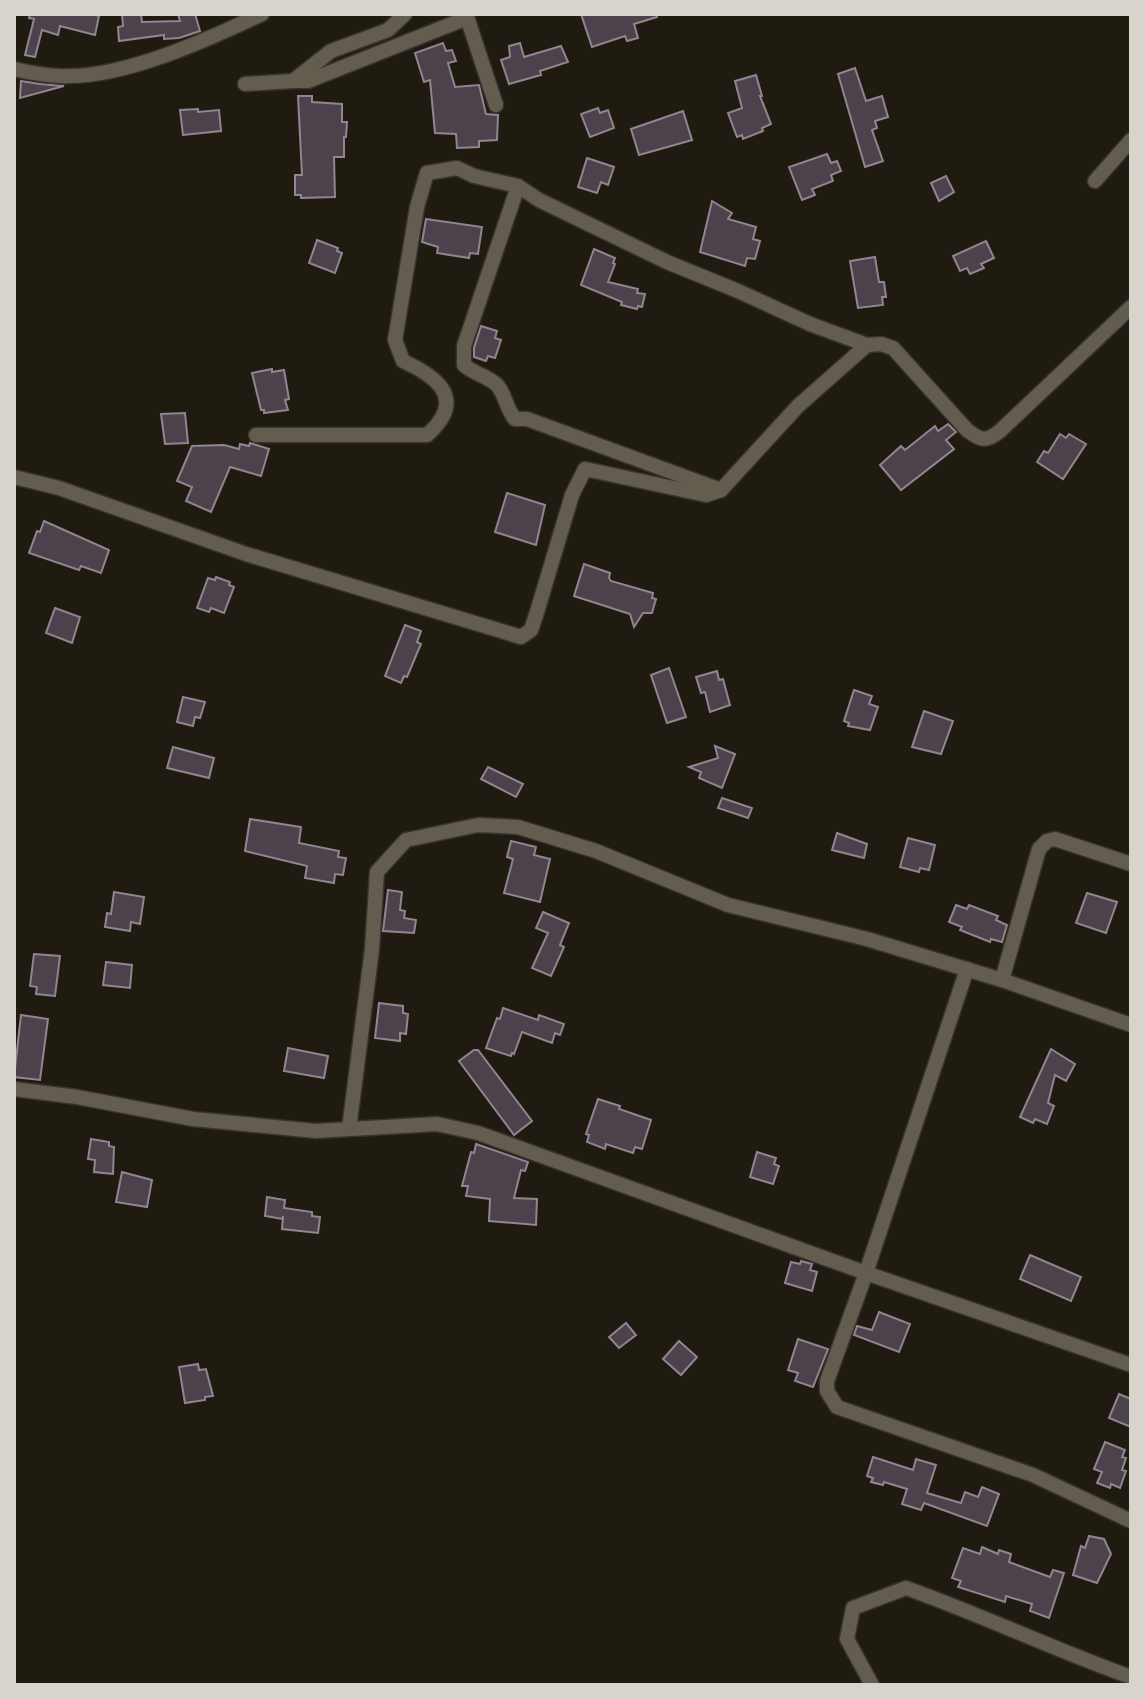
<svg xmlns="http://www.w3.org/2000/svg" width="1145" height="1699" viewBox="0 0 1145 1699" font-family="'Roboto Serif',serif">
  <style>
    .building { fill: #4c424c; stroke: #908590; stroke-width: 2 }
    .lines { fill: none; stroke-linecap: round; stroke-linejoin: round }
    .street-casing { stroke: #37332e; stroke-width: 17 }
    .street { stroke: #635d50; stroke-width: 14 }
  </style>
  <rect width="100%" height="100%" fill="#201b10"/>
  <!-- building -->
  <g class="building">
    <polygon points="30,14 93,14 99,16 95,35 60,26 58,35 42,30 35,57 25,55 34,19 29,18"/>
    <polygon points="122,14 141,14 142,22 180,21 178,14 195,14 200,31 179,38 164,39 164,35 119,41 118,27 123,26"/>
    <polygon points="581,14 656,14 657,17 634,24 638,38 627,41 625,36 592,47"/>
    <polygon points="443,43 446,51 452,50 456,61 448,63 455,87 479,85 486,114 498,115 497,140 479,141 479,147 457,148 456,134 435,133 430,80 424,82 415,53"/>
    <polygon points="520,43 524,57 561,46 568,62 540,71 541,75 509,84 501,60 510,57 509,46"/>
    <polygon points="855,68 866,101 882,96 888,117 875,121 877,128 872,130 883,161 865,167 838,74"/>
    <polygon points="756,75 762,96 760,96 771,124 762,128 763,131 743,139 742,135 737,137 728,113 742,108 735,81"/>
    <polygon points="21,81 40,84 64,86 20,98"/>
    <polygon points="298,96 312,96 312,102 342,104 342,122 347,122 346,137 344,137 344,157 334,157 335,197 301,198 301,195 295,195 295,175 302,175"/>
    <polygon points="598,108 600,113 608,110 614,128 590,137 581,114"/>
    <polygon points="198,109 198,112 219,110 221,131 183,135 180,110"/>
    <polygon points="683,111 692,140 639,155 631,129"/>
    <polygon points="827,154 831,163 837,161 841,171 831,175 833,181 812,189 815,195 802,200 789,167"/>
    <polygon points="587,158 614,167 608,185 601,182 597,193 578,187"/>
    <polygon points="946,176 954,192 939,201 931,183"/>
    <polygon points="712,201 732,213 728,219 756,227 753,239 760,241 755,259 747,258 745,266 700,252"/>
    <polygon points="426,219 482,227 478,254 470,253 469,258 437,253 438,247 422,242"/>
    <polygon points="317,240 338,248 337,251 342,253 335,273 309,263"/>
    <polygon points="986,241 994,258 981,264 984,268 970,274 967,268 960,271 953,256"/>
    <polygon points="594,249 615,258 613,263 615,264 608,282 638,289 637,293 645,294 642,307 638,306 637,309 621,305 622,302 581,285"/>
    <polygon points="875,257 879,282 884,282 886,297 882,297 883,305 858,308 850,261"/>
    <polygon points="481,326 497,331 495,338 501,340 495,358 488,356 486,361 474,357 474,348"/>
    <polygon points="272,369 272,372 284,370 289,399 285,400 288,410 264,413 264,410 261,410 252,373"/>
    <polygon points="185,413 188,443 165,444 161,414"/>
    <polygon points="948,424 956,432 946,440 954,449 901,490 880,465 901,446 905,450 935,426 938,431"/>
    <polygon points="1060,434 1066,438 1069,434 1086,444 1063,479 1037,462 1044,451 1048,453"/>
    <polygon points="250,443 269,449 261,476 230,467 211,512 186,501 192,487 177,481 192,446 224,445 239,449 240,444 249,446"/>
    <polygon points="507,493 545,505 536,545 495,532"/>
    <polygon points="44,521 109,550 101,573 81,566 79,570 29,553 37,531 40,532"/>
    <polygon points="584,564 610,573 609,578 611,581 653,593 652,598 656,599 652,613 643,613 634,627 630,614 574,596"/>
    <polygon points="216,577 230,582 229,585 234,587 224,613 211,608 209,612 197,608 208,578 215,580"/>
    <polygon points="55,608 80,617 72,643 46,633"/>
    <polygon points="405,625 421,631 417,642 421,644 407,677 404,676 401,683 385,676"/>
    <polygon points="669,668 686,717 667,723 651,675"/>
    <polygon points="717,671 719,680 723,679 730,705 710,712 705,692 701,693 696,677"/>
    <polygon points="854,690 872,696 869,704 878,707 870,730 848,726 849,723 844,721"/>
    <polygon points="183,697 205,702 200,718 195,717 193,726 177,722"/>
    <polygon points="924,711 953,721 941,754 912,747"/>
    <polygon points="715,746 735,754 722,788 699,778 701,772 689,767 718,758"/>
    <polygon points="173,747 214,758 209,778 167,768"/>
    <polygon points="488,767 523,784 516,797 481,779"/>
    <polygon points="722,798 752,808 748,818 718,808"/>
    <polygon points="250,819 301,827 299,843 339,851 338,857 346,858 343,875 335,874 334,883 305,878 307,866 245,851"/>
    <polygon points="837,833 867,844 864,858 832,850"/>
    <polygon points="908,838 935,845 929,870 920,868 919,872 900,867"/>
    <polygon points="511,841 536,847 534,855 550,859 540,902 504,893 513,859 507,857"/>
    <polygon points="388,890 402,892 400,910 405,911 404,918 416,920 414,933 383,931"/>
    <polygon points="114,892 144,897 140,924 131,922 130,931 105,927 107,913 111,914"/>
    <polygon points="1087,893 1117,902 1106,933 1076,923"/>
    <polygon points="956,905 967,909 969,905 998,916 996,920 1007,925 1002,942 991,939 990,942 960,930 962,927 949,922"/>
    <polygon points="543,912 569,923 560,945 564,947 551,976 532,968 548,933 536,928"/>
    <polygon points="34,954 60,956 55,996 36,994 37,987 30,986"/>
    <polygon points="106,962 132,965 130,988 103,985"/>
    <polygon points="379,1003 403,1006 403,1013 408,1014 406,1034 400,1033 400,1041 375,1038"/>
    <polygon points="503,1008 538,1020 539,1015 564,1024 560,1035 555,1033 552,1043 522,1032 514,1054 512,1053 511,1056 486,1048 497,1018 500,1019"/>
    <polygon points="21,1015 48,1019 40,1080 14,1077"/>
    <polygon points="288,1048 328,1056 324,1078 284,1071"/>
    <polygon points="1051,1049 1075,1064 1066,1081 1055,1075 1048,1103 1054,1106 1047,1124 1035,1119 1033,1123 1020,1117"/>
    <polygon points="474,1050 478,1050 532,1121 514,1135 459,1061"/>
    <polygon points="598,1099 620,1106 619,1109 651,1120 642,1149 635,1147 633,1153 606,1144 605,1149 587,1142 589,1135 586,1134"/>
    <polygon points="91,1139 109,1142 109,1146 114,1147 113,1174 94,1172 95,1160 88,1159"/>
    <polygon points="476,1144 528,1162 525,1171 521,1170 514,1198 537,1199 536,1225 489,1221 490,1199 466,1196 468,1186 462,1186 471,1152 474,1153"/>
    <polygon points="757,1152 776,1158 774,1164 779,1166 773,1184 750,1177"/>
    <polygon points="122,1172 152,1180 147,1207 116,1202"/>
    <polygon points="267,1197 285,1200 284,1208 312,1212 312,1216 320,1217 318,1233 282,1229 283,1216 283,1219 265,1216"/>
    <polygon points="1030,1255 1081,1277 1071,1301 1020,1279"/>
    <polygon points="801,1261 812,1264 810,1270 817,1272 812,1291 785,1283 791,1262 800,1264"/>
    <polygon points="879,1312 910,1324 899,1352 854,1335 857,1326 872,1330"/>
    <polygon points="626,1323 636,1335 619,1348 609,1337"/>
    <polygon points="798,1339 828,1349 813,1387 795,1381 798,1373 788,1370"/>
    <polygon points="679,1341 697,1357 681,1375 663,1359"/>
    <polygon points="198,1364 199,1370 206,1369 213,1396 205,1397 205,1400 185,1403 179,1367"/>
    <polygon points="1119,1394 1131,1399 1131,1427 1109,1418"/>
    <polygon points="1105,1442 1125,1450 1122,1457 1126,1458 1122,1470 1126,1471 1120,1488 1111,1484 1110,1488 1097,1483 1102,1472 1094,1469"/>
    <polygon points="873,1457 913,1470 916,1459 936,1465 927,1493 961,1503 965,1492 978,1497 982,1487 999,1494 987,1526 924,1503 921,1510 902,1504 907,1489 884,1482 883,1485 871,1482 873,1478 867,1476"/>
    <polygon points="1089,1536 1104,1539 1111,1554 1097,1583 1073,1575 1081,1546 1085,1548"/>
    <polygon points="982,1547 998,1554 999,1550 1011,1554 1009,1562 1050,1577 1053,1570 1064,1573 1049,1618 1030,1611 1032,1604 1006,1596 1005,1602 958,1587 961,1581 952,1578 963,1548 980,1554"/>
  </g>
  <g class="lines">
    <!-- street casing -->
    <g class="street-casing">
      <g id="street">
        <polyline points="466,14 496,105"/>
        <path d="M14,69C31,73 51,77 69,76C128,76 209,39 262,14"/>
        <polyline points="293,81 308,81 467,18"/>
        <polyline points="245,84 293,81 331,51 388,30 405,14"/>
        <polyline points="1095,181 1131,140"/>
        <path d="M518,186L464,346V365C474,374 488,376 497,385C506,395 505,407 515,419H527L721,490"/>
        <path d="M256,435H427C466,400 440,378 403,361L395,340L417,207L427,173L457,168L474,176L518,186L539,200L667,262L738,291L810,324L867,345L881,344L893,348L967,430C981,441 986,442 1000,431L1131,307"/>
        <polyline points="14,477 59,488 246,554 521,637 531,630 537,612 572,495 585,469 706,495 721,490 798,406 867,345"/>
        <polyline points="967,969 866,1273 827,1381 827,1391 837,1407 1033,1475 1131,1521"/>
        <polyline points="1002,980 1039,849 1047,841 1055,839 1131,864"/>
        <polyline points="14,1089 77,1097 193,1119 316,1131 437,1124 478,1133 866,1273 1131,1365"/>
        <polyline points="349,1129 372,949 377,872 406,840 478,825 518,827 596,851 728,905 867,939 1002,980 1131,1025"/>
        <path d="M872,1685L847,1639L853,1608L906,1588C982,1615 1055,1650 1131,1677"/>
      </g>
    </g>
    <!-- street -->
    <use href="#street" class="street"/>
  </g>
  <!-- border -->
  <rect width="1145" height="1699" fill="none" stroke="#d7d4cc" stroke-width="32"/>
</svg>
